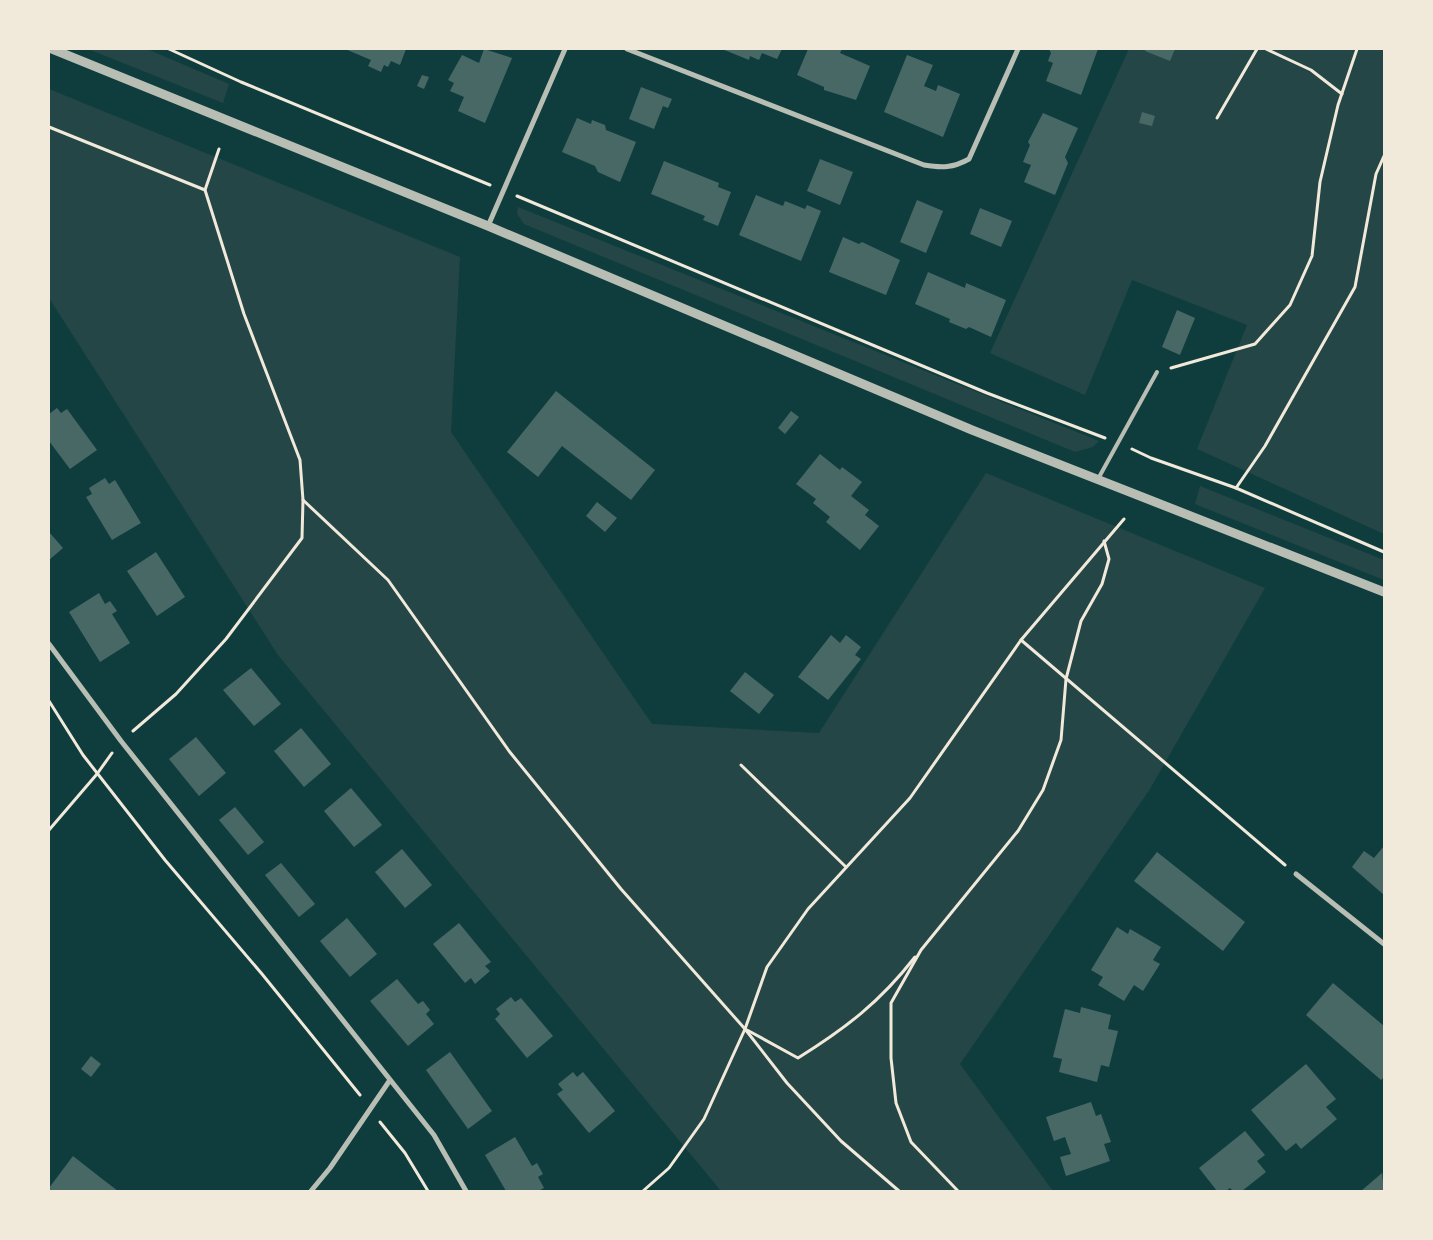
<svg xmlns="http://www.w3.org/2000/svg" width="1433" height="1240" viewBox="0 0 1433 1240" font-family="'Fira Sans Condensed',sans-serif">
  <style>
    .green { fill: #244646 }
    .building { fill: #486865 }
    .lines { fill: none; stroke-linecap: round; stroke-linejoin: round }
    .path { stroke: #f1e9da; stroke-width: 3 }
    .service { stroke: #b8beb3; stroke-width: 4 }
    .minor { stroke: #b8beb3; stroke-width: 5 }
    .tertiary { stroke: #b8beb3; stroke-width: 9 }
  </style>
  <rect width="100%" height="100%" fill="#0f3d3e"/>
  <!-- green -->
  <g class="green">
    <polygon points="88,49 147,49 229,84 223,103"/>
    <polygon points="1129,49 1384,49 1384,534 1197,449 1247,325 1132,280 1085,395 990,353"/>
    <polygon points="49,89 460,257 451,432 652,724 819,733 986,473 1265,588 1150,789 960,1064 1053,1191 721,1191 278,655 49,298"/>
    <polygon points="518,207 1099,441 1093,447 1075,452 524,224 517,214"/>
    <polygon points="1200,486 1384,560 1384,580 1195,504"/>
  </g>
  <!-- building -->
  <g class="building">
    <polygon points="345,49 406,49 400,65 391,61 388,67 384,65 381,72 368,66 371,60"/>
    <polygon points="484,49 512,58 485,123 458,111 464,97 450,91 454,83 448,80 462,55 479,63"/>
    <polygon points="722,49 782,49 777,59 762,53 759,60 750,56 749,60"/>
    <polygon points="808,49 842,49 840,53 870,66 856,100 824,90 824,87 797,75"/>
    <polygon points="1049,49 1098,49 1081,95 1046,81 1053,63 1048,61 1051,53"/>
    <polygon points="1146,49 1175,49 1170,61 1145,51"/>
    <polygon points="907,55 933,65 924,86 936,91 938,85 960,94 943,137 884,112"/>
    <polygon points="422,75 429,77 424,89 417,86"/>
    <polygon points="641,87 672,99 668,108 663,106 654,129 629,119"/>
    <polygon points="1142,112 1155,116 1152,126 1139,123"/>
    <polygon points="1043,113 1078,128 1065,157 1068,163 1055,195 1024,182 1031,165 1023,162 1030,145 1028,142"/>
    <polygon points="577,118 591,124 592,120 605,125 606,130 636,142 620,182 598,172 595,166 562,152"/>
    <polygon points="820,159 853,172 840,205 807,191"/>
    <polygon points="664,161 719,183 718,187 731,192 718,226 703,220 705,216 651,194"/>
    <polygon points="756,195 783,206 785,201 805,209 807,205 821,211 801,261 739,235"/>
    <polygon points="917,200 943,211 926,253 900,242"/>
    <polygon points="980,208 1012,221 1001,247 970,234"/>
    <polygon points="843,237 859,244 862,242 900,260 886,295 829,272"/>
    <polygon points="928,272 965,288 966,283 1006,300 991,337 969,327 966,329 949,322 950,319 915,304"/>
    <polygon points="1177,310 1195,318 1180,355 1162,347"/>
    <polygon points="556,391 655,470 631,500 562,446 538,477 507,452"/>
    <polygon points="57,408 61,413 67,409 97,450 70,469 49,441 49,414"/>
    <polygon points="791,411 799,417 785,434 778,428"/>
    <polygon points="820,454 840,470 842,467 862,482 851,496 869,510 865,515 879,526 860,550 826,522 830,517 813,503 816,499 796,484"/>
    <polygon points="105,478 109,484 115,480 141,523 112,540 86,497 92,494 89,488"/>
    <polygon points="597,502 617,518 605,532 586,516"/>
    <polygon points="49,532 63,548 49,560"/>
    <polygon points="156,552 185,597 157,616 127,571"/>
    <polygon points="99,593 105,604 110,601 117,611 112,614 130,643 100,662 69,612"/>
    <polygon points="831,635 840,643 846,635 861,647 855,655 861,659 828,700 798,677"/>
    <polygon points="251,668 281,704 254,726 223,690"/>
    <polygon points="745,672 774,695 759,714 730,691"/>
    <polygon points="301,728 331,764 304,787 274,751"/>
    <polygon points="196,737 226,773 199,796 169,759"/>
    <polygon points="351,788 382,825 354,847 324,811"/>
    <polygon points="235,807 264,842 248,855 219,820"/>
    <polygon points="1384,846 1384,895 1352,867 1364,851 1374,858"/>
    <polygon points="402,849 432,885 405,908 375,872"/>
    <polygon points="1157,852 1245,922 1223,951 1134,881"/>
    <polygon points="281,863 315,904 299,917 265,875"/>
    <polygon points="347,918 377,954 350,977 320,941"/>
    <polygon points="459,923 491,962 485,966 490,971 475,984 471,978 465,983 433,944"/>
    <polygon points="1117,927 1128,934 1130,929 1161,947 1153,960 1160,964 1143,991 1134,985 1124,1001 1098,985 1103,977 1091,970"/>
    <polygon points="397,979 418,1004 423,1001 430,1010 426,1014 434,1024 408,1046 370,1001"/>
    <polygon points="1333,983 1384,1026 1384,1077 1381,1080 1306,1015"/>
    <polygon points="511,997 515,1002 521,998 553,1036 527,1058 495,1019 500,1014 496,1009"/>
    <polygon points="1081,1007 1111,1015 1108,1029 1118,1031 1109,1067 1101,1065 1097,1082 1059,1072 1062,1059 1053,1057 1065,1009 1080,1013"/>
    <polygon points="450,1052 492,1111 468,1129 426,1070"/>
    <polygon points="91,1056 101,1064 91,1077 81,1069"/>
    <polygon points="1306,1064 1336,1099 1326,1107 1337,1119 1301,1149 1296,1143 1286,1151 1251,1110"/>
    <polygon points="573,1072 577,1077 583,1072 615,1111 589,1133 557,1094 563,1090 558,1084"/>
    <polygon points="1091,1102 1096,1116 1101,1114 1111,1142 1104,1144 1110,1161 1066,1176 1060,1157 1071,1154 1065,1137 1054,1141 1046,1117"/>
    <polygon points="1245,1131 1265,1155 1257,1161 1266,1172 1242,1191 1233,1191 1230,1188 1226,1191 1217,1191 1199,1168"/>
    <polygon points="515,1137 532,1166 537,1163 543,1174 538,1177 544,1188 538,1191 506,1191 485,1155"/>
    <polygon points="73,1156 101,1178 118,1191 49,1191 49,1188"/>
    <polygon points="1382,1173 1384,1191 1361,1191"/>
  </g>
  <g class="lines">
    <!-- path -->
    <g class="path">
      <polyline points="169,49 241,82 490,185"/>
      <polyline points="1266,49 1311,70 1342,94"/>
      <polyline points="1217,118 1257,49"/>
      <polyline points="49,127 205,190"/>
      <polyline points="517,196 987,393 1105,438"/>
      <polyline points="1171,368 1255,344 1290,305 1312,256 1320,182 1338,105 1357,49"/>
      <polyline points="1132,449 1151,458 1236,488 1384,552"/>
      <polyline points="1236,488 1265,446 1355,287 1376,174 1384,156"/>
      <polyline points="303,500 388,580 509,751 621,889 745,1029 787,1083 841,1141 899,1191"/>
      <polyline points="1021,640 1285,865"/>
      <polyline points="49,701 83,755 165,860 262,974 360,1095"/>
      <polyline points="133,731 176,694 226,639 302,538 303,500 300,460 244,314 205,190 219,149"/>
      <polyline points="741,765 846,867"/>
      <polyline points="49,830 97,774 112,753"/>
      <path d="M747,1030L798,1058C846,1028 880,1002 915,957"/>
      <polyline points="380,1122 405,1153 428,1191"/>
      <polyline points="643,1191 669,1168 704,1119 745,1029 767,967 808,909 910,798 1021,640 1124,519"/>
      <polyline points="958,1191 911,1142 896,1103 891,1058 891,1003 921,950 1018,831 1043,790 1061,740 1066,679 1081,621 1102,584 1109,559 1104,541"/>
    </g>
    <!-- service -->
    <polyline class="service" points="1098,479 1157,372"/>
    <!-- minor -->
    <g class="minor">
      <path d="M627,49L924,165C942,168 953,168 969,159L1018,49"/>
      <polyline points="488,226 565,49"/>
      <polyline points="49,644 121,741 434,1135 466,1191"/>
      <polyline points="1296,874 1384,944"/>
      <polyline points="311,1191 330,1168 390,1080"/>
    </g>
    <!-- tertiary -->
    <polyline class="tertiary" points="52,49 488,226 972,430 1384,592"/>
  </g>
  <!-- border -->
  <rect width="1433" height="1240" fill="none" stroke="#f1e9da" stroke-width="100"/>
</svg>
